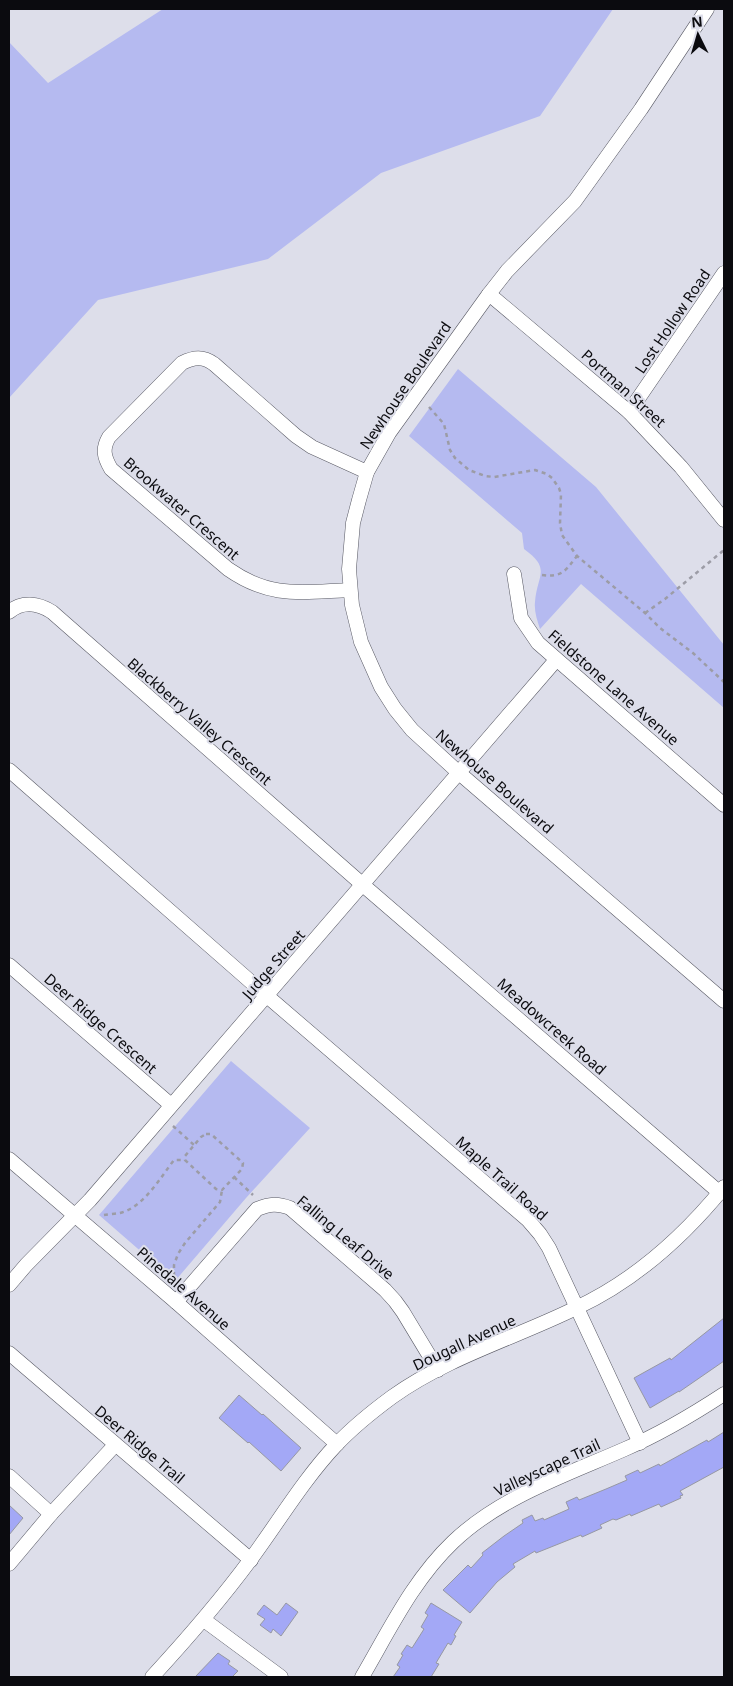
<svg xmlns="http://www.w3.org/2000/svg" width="733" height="1686" viewBox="0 0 733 1686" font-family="'Noto Sans',sans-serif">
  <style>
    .green { fill: #b5baf0 }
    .building { fill: #a3a8f6; stroke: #9698a3 }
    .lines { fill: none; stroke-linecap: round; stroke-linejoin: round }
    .minor-casing { stroke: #585964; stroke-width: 15 }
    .path { stroke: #9c9ca6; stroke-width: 2.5; stroke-dasharray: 4 4; stroke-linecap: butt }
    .minor { stroke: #fff; stroke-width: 14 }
    .labels { text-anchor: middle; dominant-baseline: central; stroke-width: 4; stroke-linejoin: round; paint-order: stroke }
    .street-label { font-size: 15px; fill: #0b0b0f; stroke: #dddeea }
  </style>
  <rect width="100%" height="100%" fill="#dddeea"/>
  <!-- green -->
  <g class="green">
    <polygon points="163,9 613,9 540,116 381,173 268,259 98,300 9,398 9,42 48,83"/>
    <path d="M458,369L596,487L724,645V708L581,584L540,629C537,620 534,611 535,602C537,575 552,569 524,549L522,533L409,436Z"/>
    <polygon points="231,1061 310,1128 246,1198 175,1281 99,1215"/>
  </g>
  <!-- building -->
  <g class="building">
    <polygon points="724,1318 724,1361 679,1392 679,1391 650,1408 634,1378 670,1358 671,1360"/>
    <polygon points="239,1395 262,1415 263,1414 301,1448 281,1471 249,1442 248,1443 219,1418"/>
    <polygon points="724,1432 724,1467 680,1491 683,1495 680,1496 681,1498 661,1507 659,1504 631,1516 630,1514 616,1520 613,1519 600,1525 602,1528 582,1537 581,1535 536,1553 535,1551 513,1564 515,1567 497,1582 470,1613 443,1590 468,1565 471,1568 483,1555 482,1553 504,1536 523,1523 522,1520 532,1515 535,1521 543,1518 544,1520 569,1509 566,1502 577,1497 579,1500 606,1489 627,1480 625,1476 638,1470 640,1473 659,1464 660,1466 707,1440 708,1442"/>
    <polygon points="9,1505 23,1518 9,1535"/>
    <polygon points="286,1603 298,1612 281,1636 273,1629 271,1633 260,1625 265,1619 257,1614 264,1605 277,1615"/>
    <polygon points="431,1603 462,1622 454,1635 456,1636 451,1645 448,1643 436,1663 439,1664 431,1677 393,1677 400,1667 397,1665 403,1655 401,1654 407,1645 412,1648 424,1629 421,1627 428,1615 425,1613"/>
    <polygon points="218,1653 230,1661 228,1664 238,1671 232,1677 195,1677"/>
  </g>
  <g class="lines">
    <!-- minor casing -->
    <g class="minor-casing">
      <g id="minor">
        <polyline points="707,9 641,109 575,201 507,271 489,294 389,433 367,472 359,500 353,523 349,569 352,605 361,642 381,687 395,709 412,730 458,772 724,1001"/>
        <polyline points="489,294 629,412 681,467 724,520"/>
        <polyline points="629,412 724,273"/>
        <polyline points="514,574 521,618 538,643 724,805"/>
        <path d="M350,590C301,592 271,599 228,569L111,469C104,457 102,449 109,437L182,363C194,357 203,356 214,364L296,436L312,447L367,472"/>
        <path d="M9,612C22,601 38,603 52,612L363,885L720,1193"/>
        <polyline points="9,770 267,996 528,1220 540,1234 549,1248 640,1443"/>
        <polyline points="9,965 171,1105"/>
        <polyline points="9,1159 176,1302 337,1444"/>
        <polyline points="9,1285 26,1265 90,1200 556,660"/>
        <path d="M176,1302L257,1209C270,1204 277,1203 290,1208L385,1290L395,1301L403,1312L438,1370"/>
        <polyline points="9,1353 251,1560"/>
        <polyline points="9,1476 51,1514"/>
        <polyline points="9,1564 51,1514 115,1445"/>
        <polyline points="204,1620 281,1677"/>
        <path d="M152,1677C187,1639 220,1601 251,1559C279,1521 304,1479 336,1445C353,1427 373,1411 392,1397C448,1357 515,1338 576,1308C634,1281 684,1236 724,1187"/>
        <path d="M362,1677C389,1631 413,1580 453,1542C500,1497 566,1475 625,1449C660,1434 692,1415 724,1394"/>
      </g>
    </g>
    <!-- path -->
    <g class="path">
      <polyline points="429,407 444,424 450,450 455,458 469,470 485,476 494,477 535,470 547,474 552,478 559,488 561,494 560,523 562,535 577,556 645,613 660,628 693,653 724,682"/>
      <path d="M542,575C562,578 566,570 577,556"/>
      <polyline points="645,613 665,599 724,550"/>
      <polyline points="173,1126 194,1145"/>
      <polygon points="206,1134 211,1134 243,1163 242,1169 222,1190 216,1189 185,1160 185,1156 201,1137"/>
      <polyline points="234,1177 253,1195"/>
      <path d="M104,1215C109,1214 115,1214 120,1213C144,1207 160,1178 174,1160H184"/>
      <polyline points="174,1284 174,1265 178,1254 185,1243 220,1202 222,1190"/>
    </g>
    <!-- minor -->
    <use href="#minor" class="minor"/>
  </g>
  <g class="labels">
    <!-- street labels -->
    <g class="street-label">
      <text transform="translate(672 321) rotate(-56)">Lost Hollow Road</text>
      <text transform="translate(405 385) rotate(-56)">Newhouse Boulevard</text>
      <text transform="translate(624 388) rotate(42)">Portman Street</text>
      <text transform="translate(182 508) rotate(41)">Brookwater Crescent</text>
      <text transform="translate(614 687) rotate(41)">Fieldstone Lane Avenue</text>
      <text transform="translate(200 721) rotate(41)">Blackberry Valley Crescent</text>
      <text transform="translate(495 781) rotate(41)">Newhouse Boulevard</text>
      <text transform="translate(273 964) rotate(-49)">Judge Street</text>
      <text transform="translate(101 1023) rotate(41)">Deer Ridge Crescent</text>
      <text transform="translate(552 1026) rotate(41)">Meadowcreek Road</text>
      <text transform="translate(502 1178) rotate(42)">Maple Trail Road</text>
      <text transform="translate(346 1237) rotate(40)">Falling Leaf Drive</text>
      <text transform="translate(184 1288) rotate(41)">Pinedale Avenue</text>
      <text transform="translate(464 1342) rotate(-25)">Dougall Avenue</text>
      <text transform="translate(140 1444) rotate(40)">Deer Ridge Trail</text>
      <text transform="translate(547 1467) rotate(-25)">Valleyscape Trail</text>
    </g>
  </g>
  <!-- border -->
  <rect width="733" height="1686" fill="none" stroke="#0b0b0f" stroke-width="20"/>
  <!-- north arrow -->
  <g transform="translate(698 35) rotate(355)" stroke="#dddeea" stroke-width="4" paint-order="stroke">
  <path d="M0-4L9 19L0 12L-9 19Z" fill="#0b0b0f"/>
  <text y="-8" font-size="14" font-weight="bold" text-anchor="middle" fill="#0b0b0f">N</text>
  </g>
</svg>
